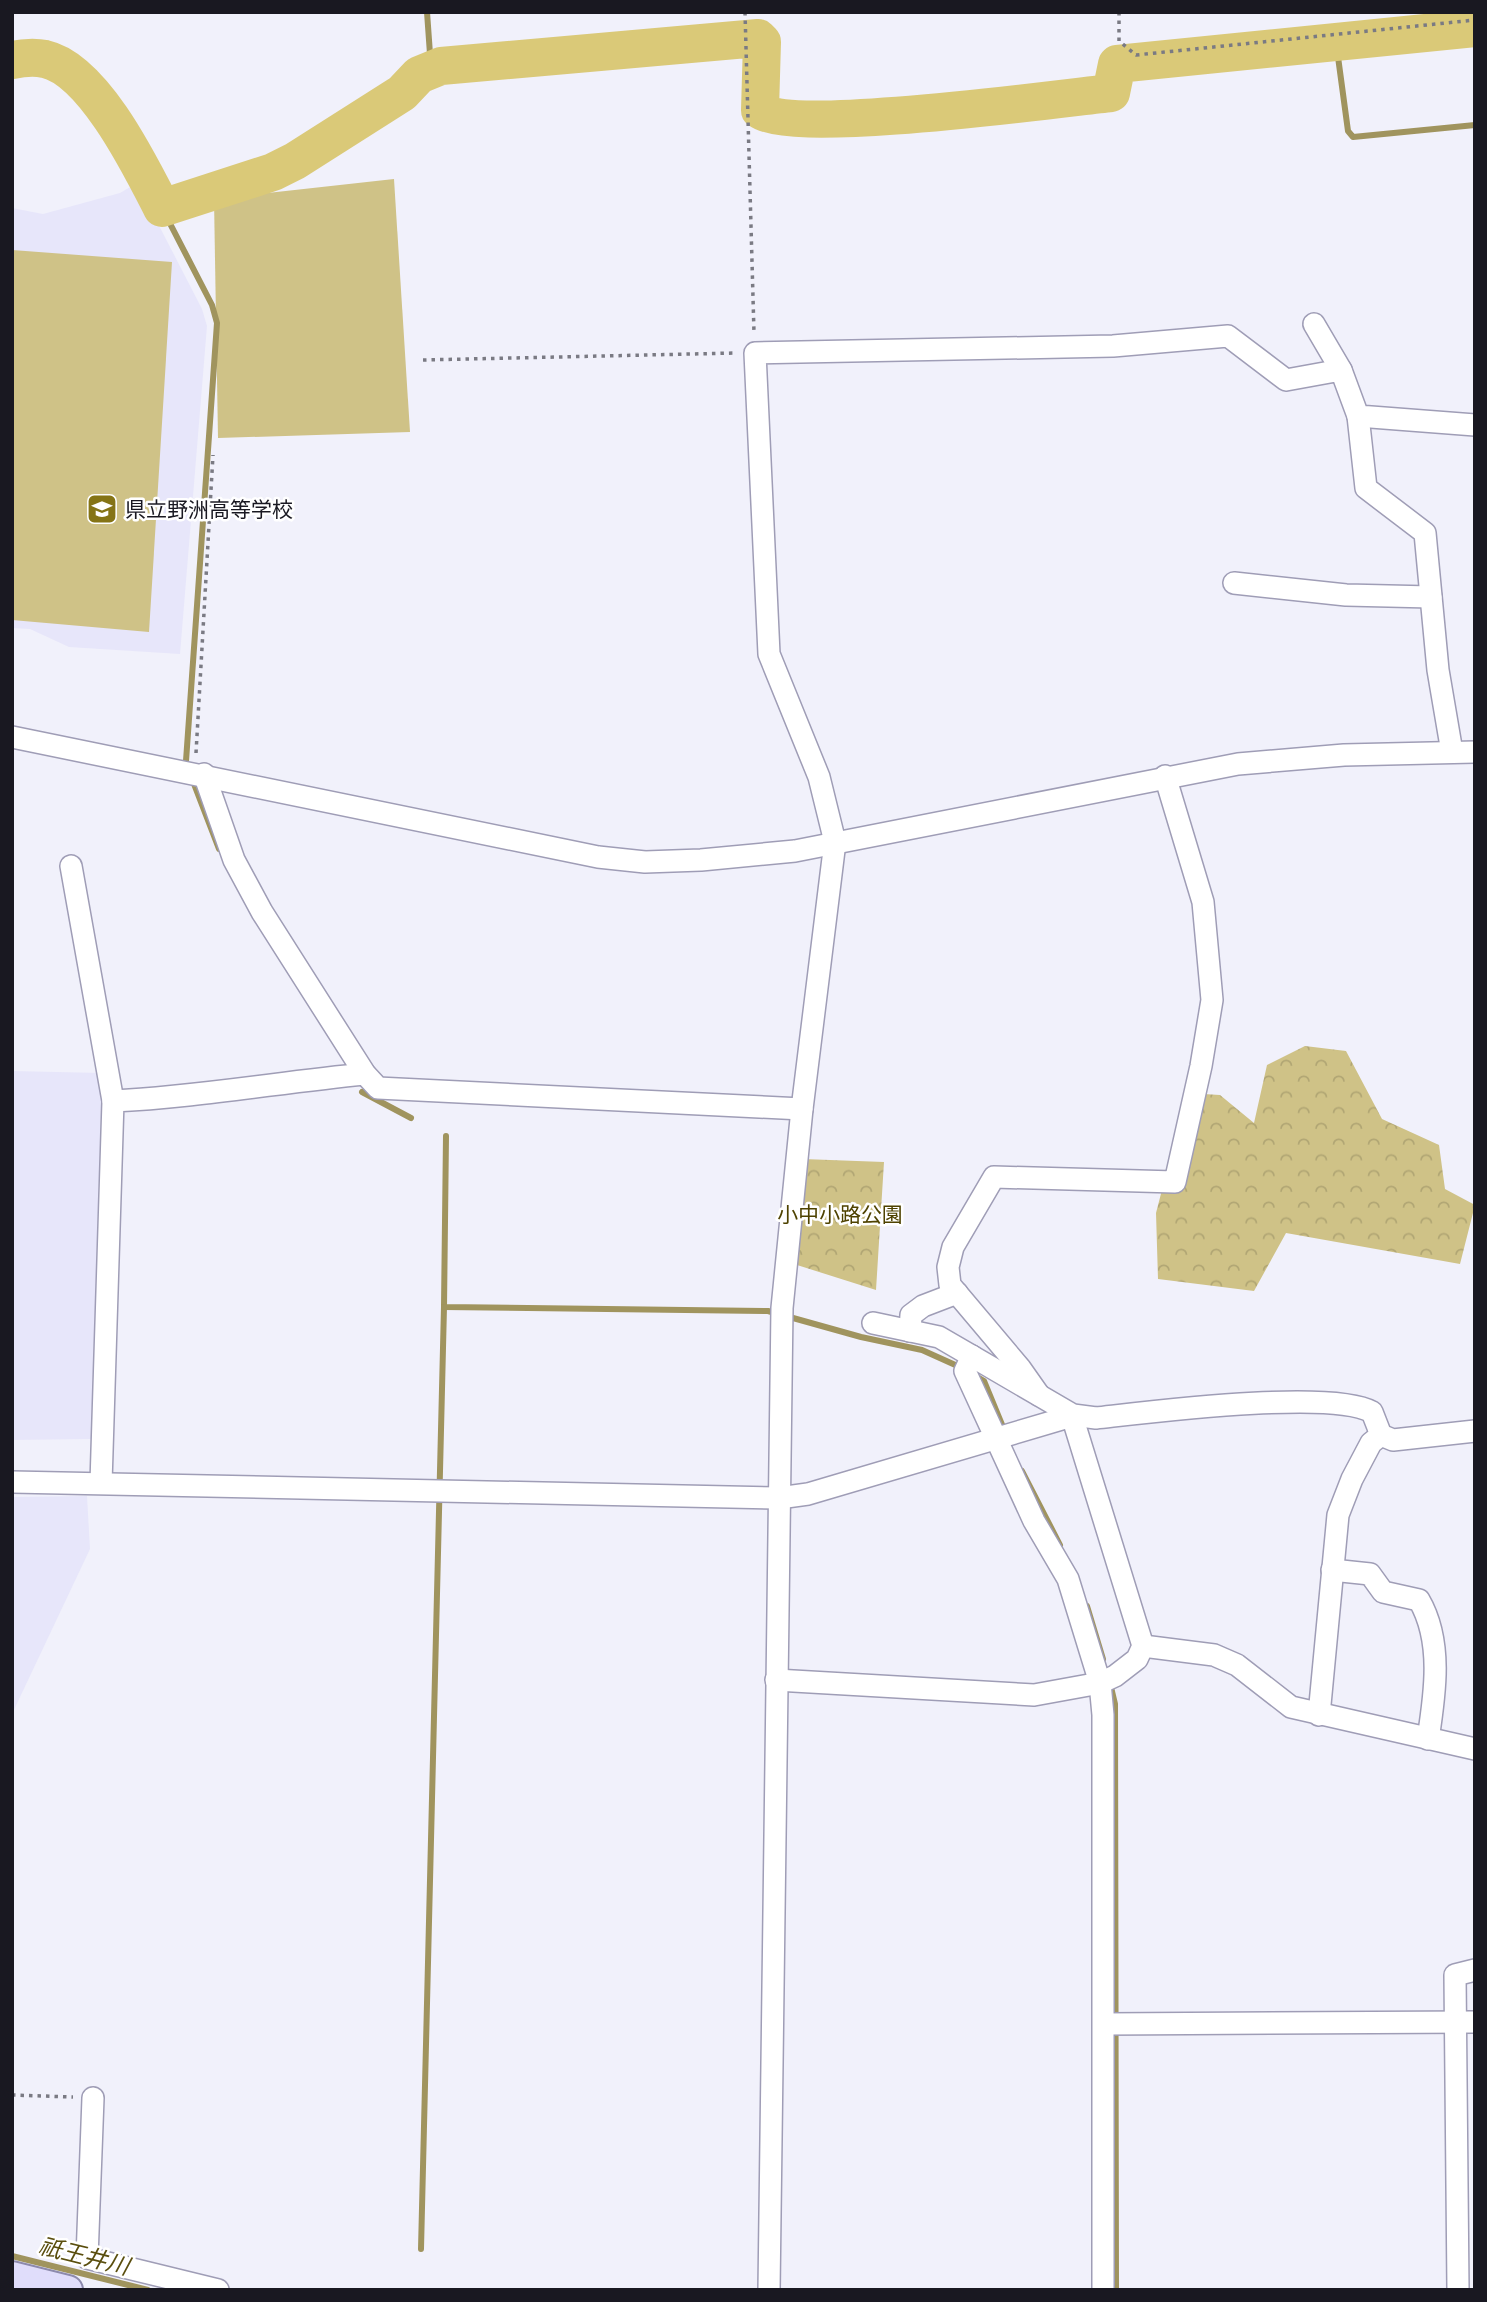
<svg xmlns="http://www.w3.org/2000/svg" width="1487" height="2302" viewBox="0 0 1487 2302" font-family="Helvetica,'Noto Sans JP',sans-serif">
  <style>
    .built { fill: #e7e6fa }
    .forest { fill: url(#forest-crowns) }
    .pitch { fill: #cfc287 }
    .lines { fill: none; stroke-linecap: round; stroke-linejoin: round }
    .stream { stroke: #a0945e; stroke-width: 6 }
    .river { stroke: #dac978; stroke-width: 38 }
    .minor-casing { stroke: #9f9db6; stroke-width: 24 }
    .major-casing { stroke: #8d8aad; stroke-width: 32 }
    .path { stroke: #7a7a83; stroke-width: 3.5; stroke-dasharray: 3.5 5; stroke-linecap: butt }
    .minor { stroke: #fff; stroke-width: 21 }
    .major { stroke: #e0ddfb; stroke-width: 28 }
    .labels { text-anchor: middle; dominant-baseline: central; stroke-width: 5; stroke-linejoin: round; paint-order: stroke }
    .poi-label { font-size: 21px; fill: #191821; stroke: #fff; text-anchor: start }
    .park-label { font-size: 21px; fill: #4e4200; stroke: #fff }
    .water-label { font-size: 23px; font-style: italic; fill: #5a4e0e; stroke: #fff }
  </style>
  <defs>
    <pattern id="forest-crowns" width="20" height="18" patternUnits="userSpaceOnUse" patternTransform="scale(1.75)"><rect width="20" height="18" fill="#cfc287"/><path d="M2 6a3 3 0 1 1 6 0M12 15a3 3 0 1 1 6 0" fill="none" stroke="#b1a674"/></pattern>
  </defs>
  <rect width="100%" height="100%" fill="#f1f1fb"/>
  <!-- built -->
  <g class="built">
    <polygon points="137,183 202,309 207,326 180,654 69,647 30,629 12,628 12,208 43,214 120,193"/>
    <polygon points="12,1071 102,1073 91,1439 12,1440"/>
    <polygon points="87,1496 90,1549 12,1714 12,1497"/>
  </g>
  <!-- forest -->
  <g class="forest">
    <polygon points="1305,1046 1346,1051 1382,1119 1439,1145 1445,1189 1475,1205 1460,1264 1286,1233 1254,1291 1158,1279 1156,1213 1187,1093 1220,1095 1254,1123 1267,1065"/>
    <polygon points="803,1159 884,1162 876,1290 797,1265"/>
  </g>
  <!-- pitch -->
  <g class="pitch">
    <polygon points="394,179 410,432 218,438 214,199"/>
    <polygon points="12,250 172,262 149,632 12,620"/>
  </g>
  <g class="lines">
    <!-- stream -->
    <g class="stream">
      <polyline points="427,12 431,68"/>
      <polyline points="1336,42 1348,131 1353,137 1475,125"/>
      <polyline points="162,208 212,305 217,323 186,761"/>
      <polyline points="194,784 219,849"/>
      <polyline points="362,1092 411,1118"/>
      <polyline points="446,1136 444,1307 768,1311 861,1337 922,1350 962,1368"/>
      <polyline points="974,1375 984,1381 1005,1432"/>
      <polyline points="1022,1471 1060,1545"/>
      <polyline points="1087,1606 1103,1659"/>
      <polyline points="1110,1683 1115,1704 1116,2290"/>
      <polyline points="421,2249 444,1307"/>
      <polyline points="12,2256 148,2290"/>
    </g>
    <!-- river -->
    <path class="river" d="M12,60C22,58 35,57 45,59C94,70 141,167 162,208L273,172L295,161L402,93L419,75L441,66L758,38L762,42L760,110C792,135 1055,99 1111,93L1117,64L1475,28"/>
    <!-- minor casing -->
    <g class="minor-casing">
      <g id="minor">
        <polyline points="1314,324 1341,370"/>
        <polyline points="1358,416 1366,488 1425,533 1438,670 1452,752"/>
        <polyline points="1234,583 1346,595 1431,597"/>
        <polyline points="12,737 598,857 645,862 701,860 795,851 1238,764 1344,755 1475,752"/>
        <polyline points="204,774 234,860 262,912 365,1074 378,1088 802,1109"/>
        <polyline points="71,866 113,1101"/>
        <path d="M873,1323L939,1337L1073,1415L1096,1418C1151,1412 1331,1389 1372,1412L1381,1435L1393,1440L1475,1431"/>
        <polyline points="910,1331 911,1315 923,1306 957,1293"/>
        <polyline points="972,1356 965,1371 1034,1521 1068,1579 1100,1683 1103,1715 1103,2290"/>
        <polyline points="1039,1395 1020,1368 950,1285 948,1267 953,1247 994,1177 1175,1182 1201,1066 1212,1000 1203,902 1165,776"/>
        <polyline points="12,1482 779,1498 808,1494 1072,1416 1143,1646 1137,1659 1115,1676 1100,1683 1034,1695 776,1680"/>
        <path d="M101,1483L113,1101C198,1097 281,1082 365,1074"/>
        <path d="M1332,1570L1370,1574L1383,1592L1419,1600C1443,1641 1435,1694 1428,1739"/>
        <polyline points="1143,1646 1214,1655 1237,1665 1291,1707 1475,1749"/>
        <polyline points="1319,1715 1338,1515 1352,1479 1371,1443 1381,1435"/>
        <polyline points="1105,2024 1475,2022"/>
        <polyline points="93,2098 87,2258 218,2290"/>
        <polyline points="769,2290 782,1308 802,1109 835,842 819,777 769,654 755,353 1113,346 1228,336 1286,380 1341,370 1358,416 1475,425"/>
        <polyline points="1458,2290 1455,1975 1475,1970"/>
      </g>
    </g>
    <!-- major casing -->
    <g class="major-casing">
      <polyline id="major" points="12,2276 68,2290"/>
    </g>
    <!-- path -->
    <g class="path">
      <polyline points="745,12 754,333"/>
      <polyline points="1119,12 1119,41 1136,55 1475,20"/>
      <polyline points="423,360 736,353"/>
      <polyline points="196,753 213,455"/>
      <polyline points="12,2095 73,2097"/>
    </g>
    <!-- minor -->
    <use href="#minor" class="minor"/>
    <!-- major -->
    <use href="#major" class="major"/>
  </g>
  <!-- icons -->
  <defs>
    <g id="school-square" transform="scale(1.575)"><rect x="-9" y="-9" width="18" height="18" rx="4" fill="#857416" stroke="#fff"/><path d="M0-5L7-2L0 1L-7-2ZM-4 1L0 2.5L4 1V4Q0 6-4 4Z" fill="#fff"/></g>
  </defs>
  <g fill-rule="evenodd">
    <use href="#school-square" x="102" y="509"/>
  </g>
  <g class="labels">
    <!-- poi labels -->
    <g class="poi-label">
      <text x="125" y="509">県立野洲高等学校</text>
    </g>
    <!-- park labels -->
    <g class="park-label">
      <text x="840" y="1214">小中小路公園</text>
    </g>
    <!-- water labels -->
    <g class="water-label">
      <text transform="translate(84 2256) rotate(14)">祇王井川</text>
    </g>
  </g>
  <!-- border -->
  <rect width="1487" height="2302" fill="none" stroke="#191821" stroke-width="28"/>
</svg>
